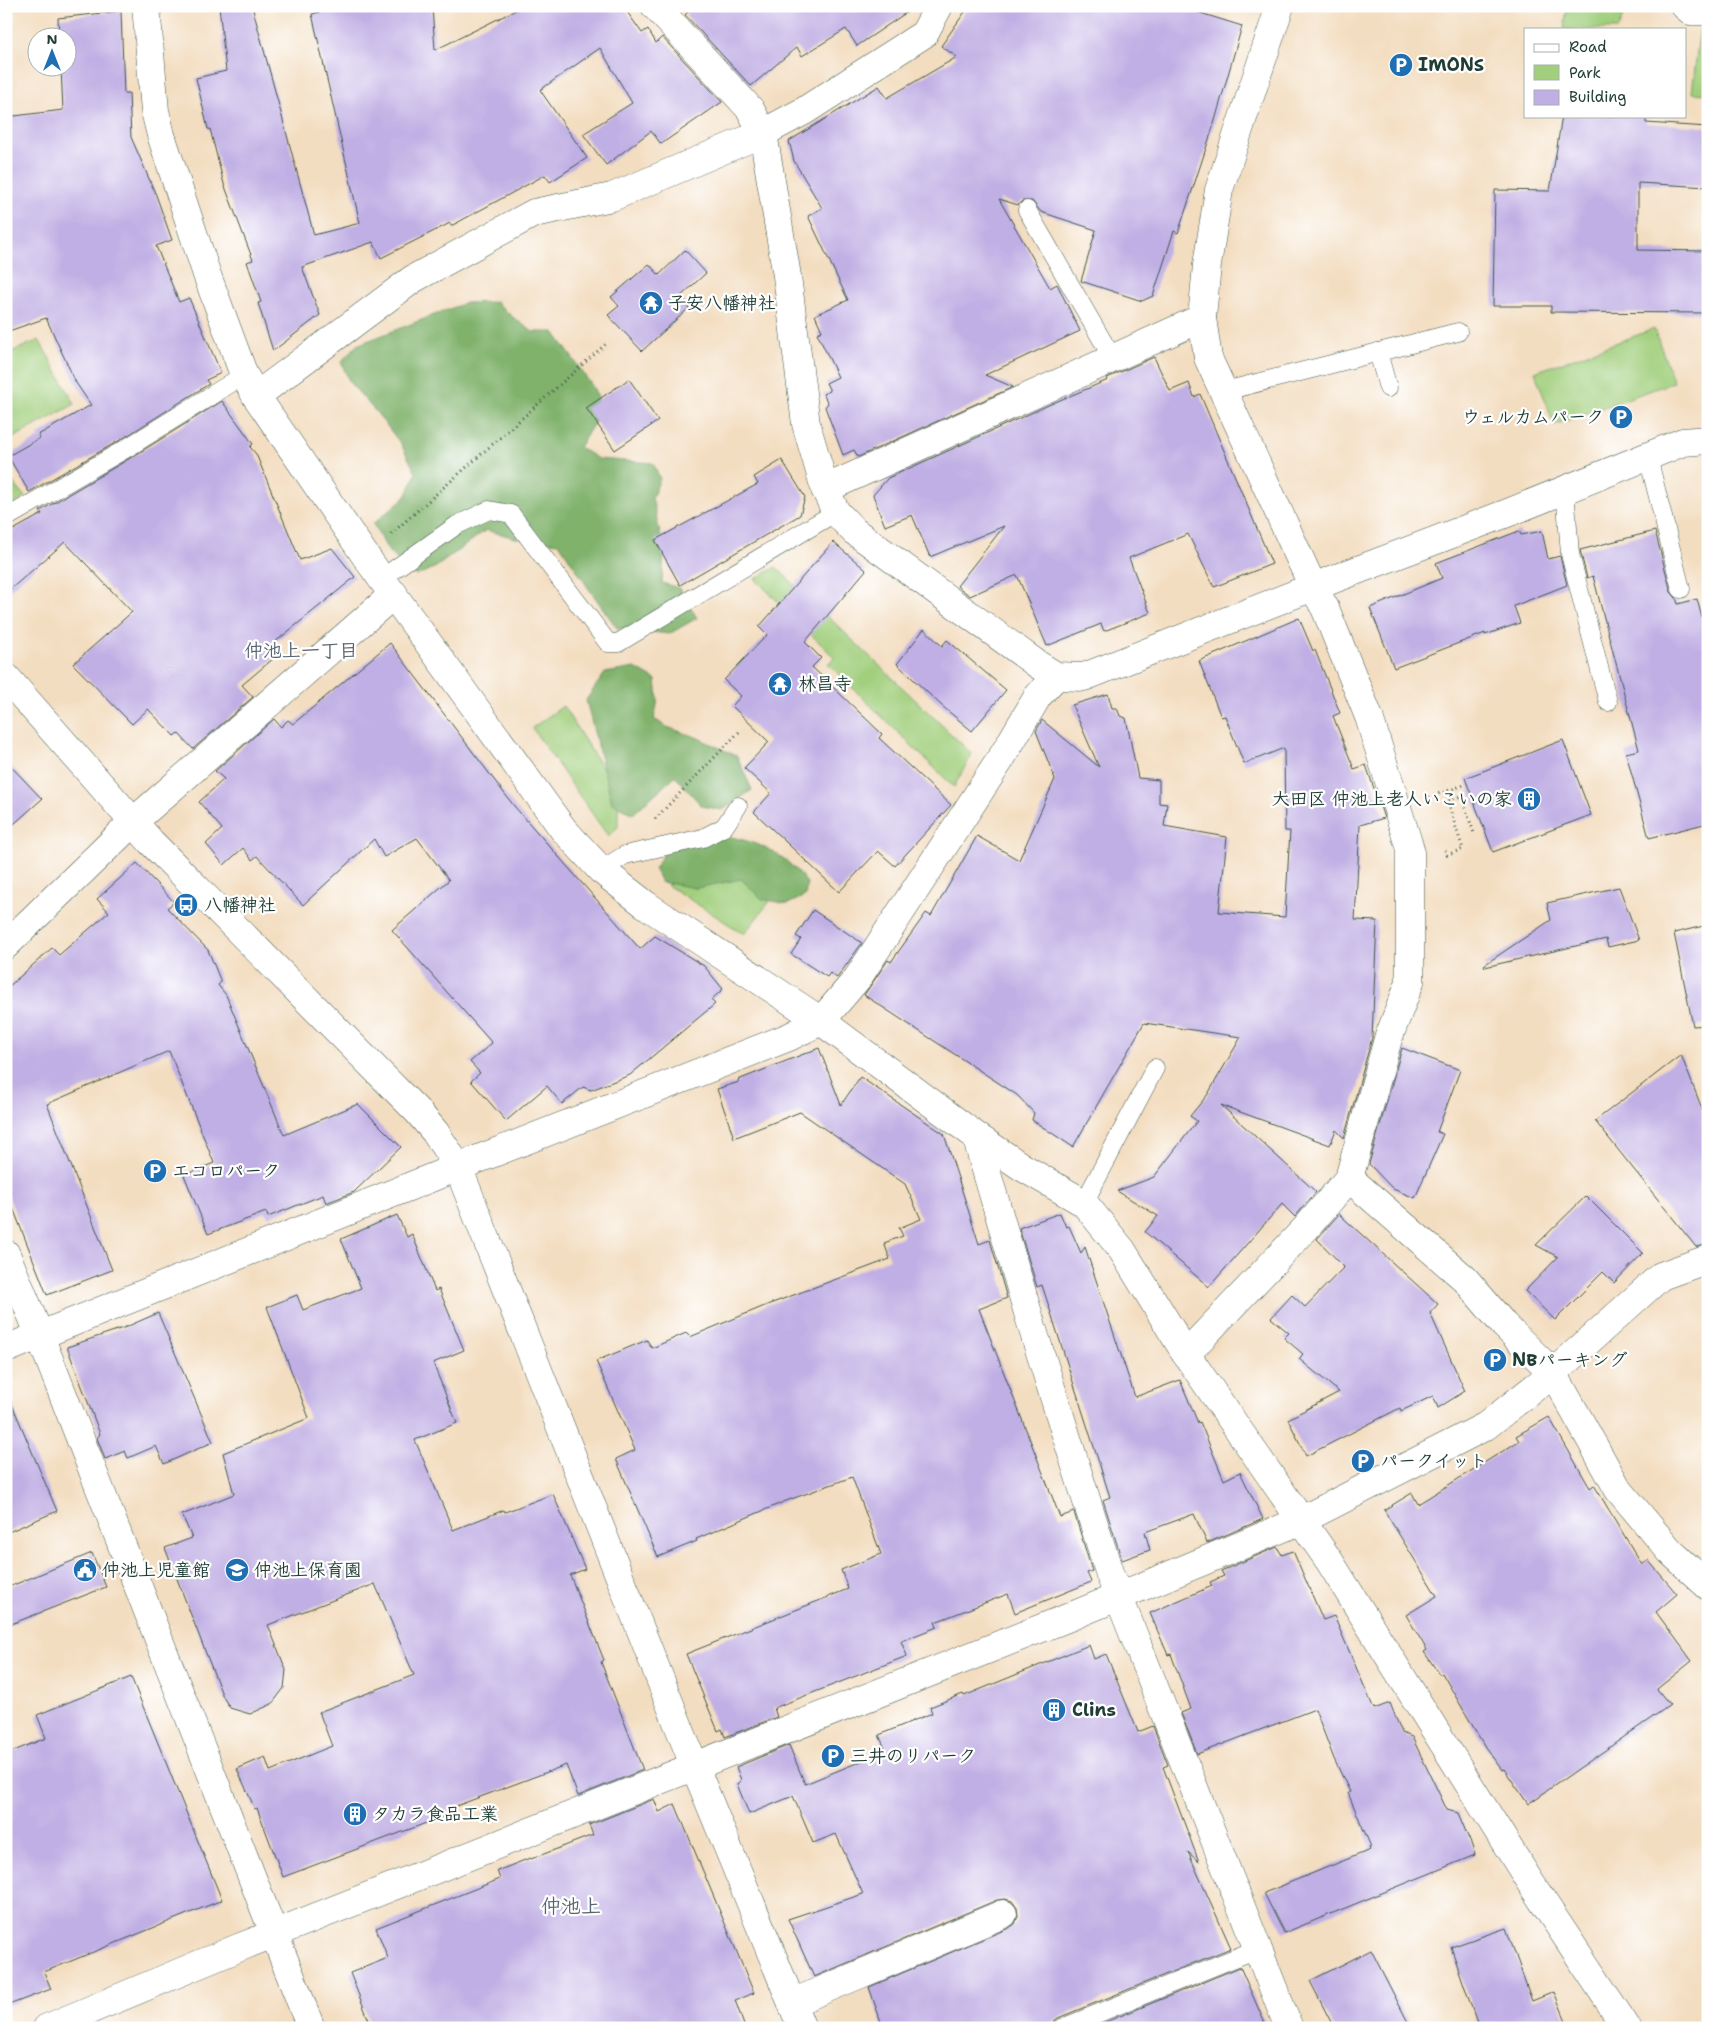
<svg xmlns="http://www.w3.org/2000/svg" width="1714" height="2034" viewBox="0 0 1714 2034" font-family="'Shantell Sans','Klee One',sans-serif">
  <style>
    .green { fill: #a1cf7d; stroke: #608658 }
    .forest { fill: #80b26c; stroke: #507850 }
    .building { fill: #c0afe4 }
    .lines { fill: none; stroke-linecap: round; stroke-linejoin: round }
    .service-casing { stroke: #3f5549; stroke-width: 19 }
    .minor-casing { stroke: #3f5549; stroke-width: 29 }
    .tertiary-casing { stroke: #3f5549; stroke-width: 29 }
    .path { stroke: #3f5549; stroke-width: 3; stroke-dasharray: 1 4; stroke-linecap: butt }
    .service { stroke: #fff; stroke-width: 18 }
    .minor { stroke: #fff; stroke-width: 28 }
    .tertiary { stroke: #fff; stroke-width: 28 }
    .labels { text-anchor: middle; dominant-baseline: central; stroke-width: 4.5; stroke-linejoin: round; paint-order: stroke }
    .poi-label { font-size: 18px; font-weight: bold; fill: #1f3d34; stroke: #fff; text-anchor: start }
    .neighbourhood-label { font-size: 19px; font-weight: bold; fill: #576572; stroke: #fff }
    .quarter-label { font-size: 20px; font-weight: bold; fill: #576572; stroke: #fff }
  </style>
  <rect width="100%" height="100%" fill="#fff"/>
  <filter id="ink" filterUnits="userSpaceOnUse"><feTurbulence type="fractalNoise" baseFrequency=".02" numOctaves="2"/><feDisplacementMap in="SourceGraphic" scale="10" xChannelSelector="R" yChannelSelector="G"/><feConvolveMatrix kernelMatrix="1 2 1 2 8 2 1 2 1" color-interpolation-filters="sRGB"/></filter>
  <filter id="wash" filterUnits="userSpaceOnUse"><feTurbulence type="fractalNoise" baseFrequency=".0096" numOctaves="4" result="noise"/><feDisplacementMap in="SourceGraphic" scale="20" xChannelSelector="R" yChannelSelector="G"/><feGaussianBlur stdDeviation="1.12" result="paint"/><feColorMatrix in="noise" values="0 0 0 0 0 0 0 0 0 0 0 0 0 0 0 0 0 1.4 0 .05"/><feComposite in="paint" operator="in"/></filter>
  <g filter="url(#wash)">
    <rect width="100%" height="100%" fill="#f3ddc0"/>
    <!-- green -->
    <g class="green">
      <polygon points="1567,6 1627,6 1618,29 1564,29"/>
      <polygon points="1700,25 1708,25 1708,94 1692,93"/>
      <polygon points="1654,329 1674,382 1554,425 1535,372"/>
      <polygon points="39,340 75,404 6,442 6,354"/>
      <polygon points="6,474 25,497 11,506 6,500"/>
      <polygon points="776,567 972,754 954,787 828,664 834,657 755,579"/>
      <polygon points="563,706 618,793 618,827 608,836 532,728"/>
      <polygon points="733,862 777,892 744,934 667,885"/>
    </g>
    <!-- forest -->
    <g class="forest">
      <polygon points="496,302 514,318 533,332 554,332 593,387 603,409 579,447 598,459 653,463 660,479 652,498 664,551 662,583 679,588 697,618 669,634 617,628 589,589 559,543 515,538 486,530 436,567 416,576 389,552 373,524 407,495 416,473 401,444 377,413 350,383 341,362 357,345 465,303"/>
      <polygon points="635,668 656,680 658,700 654,719 667,727 696,737 737,756 752,790 722,810 702,806 675,776 633,814 612,803 586,700 605,673"/>
      <path d="M691,830C739,838 776,841 807,883L805,896L788,904L762,899L741,879L696,888L661,882L654,869L675,836Z"/>
    </g>
    <g id="blocks">
      <!-- building -->
      <g class="building">
        <polygon points="219,6 252,6 314,235 360,223 312,14 344,6 432,6 435,50 524,6 623,6 642,33 648,29 656,43 662,37 722,102 661,144 651,131 606,165 583,134 632,103 600,48 540,90 587,158 550,182 545,175 451,226 450,223 381,258 373,242 302,267 320,315 273,351 258,303 261,302 247,262 253,260 224,184 210,129 208,129 196,78 226,71"/>
        <polygon points="694,6 916,6 857,46 846,29 802,56 797,47 751,86 685,15"/>
        <polygon points="969,6 1178,6 1242,26 1214,124 1193,188 1178,233 1174,231 1153,296 1142,301 1081,281 1096,230 1041,212 1032,201 1022,201 1018,205 999,199 1050,288 1057,284 1080,331 985,375 1013,387 858,457 854,450 843,455 825,407 828,403 823,394 830,391 826,383 838,377 817,333 822,331 815,315 848,300 808,216 822,208 794,161 789,141 879,86 887,98 957,57 941,46"/>
        <polygon points="121,11 124,93 129,93 131,137 156,195 172,240 156,246 179,302 189,298 221,373 206,380 209,384 122,439 29,492 8,456 40,438 38,435 91,405 76,383 46,318 6,332 6,117 63,110 61,68 68,68 68,38 59,38 58,18"/>
        <polygon points="1562,116 1646,116 1646,123 1708,127 1708,187 1638,183 1638,250 1708,251 1708,313 1551,312 1551,306 1493,306 1495,190 1550,191"/>
        <polygon points="685,250 706,273 680,297 689,308 642,351 608,315 619,306 611,297 649,264 659,275"/>
        <polygon points="1154,357 1170,391 1189,383 1194,397 1200,394 1272,564 1214,587 1188,534 1129,558 1150,613 1104,631 1101,624 1047,646 1017,575 970,596 957,586 1004,526 930,557 912,515 885,526 873,495 888,478 1053,403 1108,380 1107,378"/>
        <polygon points="629,379 658,421 615,450 586,408"/>
        <polygon points="222,401 253,444 250,447 256,454 300,560 332,548 355,577 274,643 281,652 242,685 253,697 193,749 178,733 174,736 148,709 132,724 73,664 132,612 65,542 6,593 6,534 42,514 40,511 132,457"/>
        <polygon points="782,460 805,497 800,515 680,585 655,540 758,484 754,477"/>
        <polygon points="1519,531 1521,535 1542,531 1548,559 1560,556 1567,585 1514,606 1520,623 1485,635 1485,633 1394,668 1370,608 1442,578 1436,563"/>
        <polygon points="1655,531 1671,592 1676,598 1678,604 1697,599 1708,640 1708,823 1649,838 1626,753 1639,750 1593,576 1587,578 1580,550"/>
        <polygon points="833,542 866,570 805,642 821,658 812,667 882,734 879,738 951,805 895,866 878,851 839,892 754,812 771,793 744,768 769,742 732,706 741,696 724,680 767,635 759,627"/>
        <polygon points="1299,618 1313,651 1315,650 1340,713 1333,716 1354,769 1366,765 1384,818 1360,825 1355,920 1377,921 1372,1038 1344,1138 1336,1130 1330,1145 1221,1105 1316,1192 1295,1217 1282,1204 1209,1287 1145,1232 1158,1216 1117,1191 1154,1177 1197,1121 1190,1116 1208,1094 1241,1037 1144,1023 1073,1147 1032,1120 1034,1113 1017,1095 864,995 888,960 891,962 926,913 931,916 977,836 1019,860 1055,779 1036,731 1042,720 1099,767 1072,705 1108,694 1112,708 1117,708 1120,716 1126,718 1138,778 1159,780 1159,803 1167,804 1164,826 1227,837 1219,912 1285,917 1290,831 1285,831 1284,748 1244,764 1225,716 1221,717 1199,661"/>
        <polygon points="924,629 942,646 947,640 1006,690 972,731 942,706 897,664"/>
        <polygon points="390,643 514,806 640,949 655,936 704,966 723,989 711,1000 715,1004 630,1075 591,1090 583,1087 562,1104 547,1086 506,1121 471,1081 480,1073 470,1062 492,1043 392,930 449,880 417,838 384,857 374,839 303,905 257,856 252,860 243,848 224,865 206,844 222,829 199,802 224,779 215,771 274,719 281,727 288,720 293,724"/>
        <polygon points="1563,740 1591,815 1493,852 1465,778"/>
        <polygon points="6,761 42,799 6,831"/>
        <polygon points="137,863 174,902 167,908 208,950 221,982 218,985 226,995 284,1135 358,1104 401,1147 354,1192 326,1203 323,1195 268,1217 266,1212 208,1234 184,1175 214,1163 169,1051 47,1104 112,1270 47,1295 6,1190 6,989 52,948 59,955 109,912 97,899"/>
        <polygon points="1619,887 1639,940 1608,947 1606,939 1485,967 1484,965 1551,920 1547,903"/>
        <polygon points="813,910 862,943 837,978 830,973 827,977 791,954 801,939 796,936"/>
        <polygon points="1708,925 1708,1025 1693,1026 1674,933"/>
        <polygon points="819,1048 841,1105 860,1077 944,1134 979,1244 990,1240 1007,1298 979,1309 1060,1517 1074,1512 1092,1571 1087,1573 1091,1582 1015,1613 1008,1594 935,1622 937,1627 901,1641 907,1656 774,1708 777,1717 725,1737 722,1729 718,1731 686,1654 848,1589 841,1570 881,1554 852,1477 786,1501 696,1539 697,1541 658,1557 616,1459 635,1450 596,1361 647,1340 652,1348 686,1333 690,1337 767,1305 890,1259 884,1243 903,1236 899,1228 921,1219 905,1184 800,1112 734,1138 717,1089 739,1082 738,1080"/>
        <polygon points="1402,1048 1460,1070 1437,1132 1443,1134 1415,1198 1393,1189 1369,1164"/>
        <polygon points="1681,1055 1708,1124 1708,1244 1696,1247 1595,1121"/>
        <polygon points="1586,1196 1643,1253 1614,1283 1603,1272 1555,1320 1525,1291 1558,1257 1536,1245"/>
        <polygon points="1060,1213 1066,1227 1069,1226 1081,1253 1085,1247 1135,1397 1180,1380 1198,1423 1200,1422 1224,1480 1240,1472 1263,1519 1207,1543 1194,1514 1145,1532 1150,1550 1122,1560 1103,1500 1110,1497 1042,1285 1037,1287 1019,1228"/>
        <polygon points="1339,1214 1438,1304 1430,1313 1465,1391 1438,1408 1433,1396 1401,1411 1400,1408 1306,1456 1288,1419 1339,1392 1299,1359 1303,1354 1284,1338 1289,1333 1271,1318 1292,1295 1305,1307 1344,1267 1317,1239"/>
        <polygon points="397,1215 407,1237 412,1234 435,1291 439,1289 464,1350 433,1363 457,1423 415,1440 453,1530 504,1510 505,1512 553,1494 585,1569 570,1575 604,1660 601,1662 643,1770 578,1796 566,1765 448,1809 450,1814 283,1877 257,1808 255,1809 237,1769 265,1757 270,1771 332,1746 319,1712 414,1675 375,1584 268,1625 286,1670 284,1688 272,1704 250,1714 230,1708 223,1697 165,1548 192,1538 182,1515 234,1494 223,1453 309,1418 267,1307 297,1295 303,1310 361,1288 341,1239"/>
        <polygon points="158,1313 213,1442 164,1464 156,1446 128,1458 125,1451 105,1459 97,1438 100,1434 67,1347 126,1327"/>
        <polygon points="6,1390 57,1511 6,1533"/>
        <polygon points="1549,1417 1590,1488 1594,1485 1642,1565 1648,1560 1677,1594 1656,1612 1692,1661 1657,1689 1670,1705 1528,1804 1504,1769 1502,1770 1485,1747 1442,1673 1440,1675 1424,1652 1427,1650 1406,1615 1437,1596 1384,1510 1412,1493 1418,1504 1519,1441 1516,1436"/>
        <polygon points="1277,1547 1282,1555 1293,1551 1323,1620 1334,1616 1374,1709 1390,1703 1402,1733 1412,1737 1447,1810 1458,1813 1472,1846 1475,1855 1284,1933 1264,1893 1370,1850 1369,1847 1371,1847 1348,1793 1350,1792 1334,1759 1315,1709 1197,1754 1181,1713 1191,1709 1171,1654 1168,1655 1150,1613 1212,1586 1210,1582 1224,1576 1221,1571"/>
        <polygon points="92,1553 106,1587 6,1626 6,1588"/>
        <polygon points="1089,1645 1094,1659 1106,1654 1138,1732 1153,1726 1168,1765 1163,1767 1199,1862 1188,1852 1231,1948 1058,2018 1053,2022 1052,2028 883,2028 869,1987 1009,1928 1015,1924 1018,1916 1017,1908 1012,1901 1005,1899 997,1900 814,1977 788,1919 863,1894 836,1834 813,1843 793,1796 749,1814 737,1784 741,1780 736,1767 789,1745 805,1784 886,1751 879,1735 932,1713 930,1707 963,1694 964,1696"/>
        <polygon points="131,1677 222,1900 44,1972 51,1989 6,2006 6,1754 46,1738 37,1715"/>
        <polygon points="654,1799 659,1812 675,1804 754,1993 735,2000 745,2028 372,2028 350,1973 388,1958 376,1928 500,1879 497,1871 530,1858 531,1859 593,1835 589,1825"/>
        <polygon points="1506,1928 1532,2001 1554,1992 1569,2028 1469,2028 1477,2023 1451,1947"/>
        <polygon points="1371,1950 1411,2028 1334,2028 1310,1981"/>
        <polygon points="1240,1967 1267,2028 1091,2028"/>
      </g>
    </g>
  </g>
  <g filter="url(#ink)">
    <use href="#blocks" fill-opacity="0" stroke="#3f5549" stroke-width="1"/>
    <g class="lines">
      <!-- service casing -->
      <g class="service-casing">
        <g id="service">
          <polyline points="1027,210 1113,359"/>
          <polyline points="1378,352 1388,388"/>
          <polyline points="1225,391 1458,332"/>
          <polyline points="1648,457 1681,589"/>
          <polyline points="1565,490 1570,554 1608,702"/>
          <polyline points="6,518 127,448 244,375"/>
          <polyline points="382,578 457,525 489,510 511,514 608,643 618,643 836,512"/>
          <polyline points="601,870 625,855 703,838 724,827 738,806"/>
          <polyline points="1084,1203 1155,1068"/>
          <polyline points="1062,2028 1257,1949"/>
        </g>
      </g>
      <!-- minor casing -->
      <g class="minor-casing">
        <g id="minor">
          <polyline points="146,6 155,111 161,135 207,275 244,375 256,396 371,564 563,829 601,870 646,905 821,1021 976,1136 1022,1167 1084,1203 1122,1250 1186,1354 1330,1562 1530,1882 1627,2028"/>
          <polyline points="655,6 750,109 763,133 787,276 806,424 825,489 836,512 854,531 1037,664 1056,676 1084,677 1313,587 1510,512 1683,442 1708,440"/>
          <polyline points="1685,6 1691,11 1708,11"/>
          <polyline points="256,396 413,279 534,213 612,197 763,133 804,111 924,34 939,6"/>
          <polyline points="825,489 1202,318"/>
          <polyline points="6,945 133,822 394,594"/>
          <polyline points="976,1136 1033,1330 1110,1575 1289,2028"/>
          <polyline points="1349,1178 1465,1279 1504,1325 1553,1373 1618,1489 1670,1551 1708,1586"/>
          <polyline points="6,1254 40,1336 311,2028"/>
          <polyline points="6,1349 458,1167 789,1037 821,1021 857,979 1002,757 1038,696 1056,676"/>
          <polyline points="1186,1354 1306,1228 1349,1178 1388,1039 1410,982 1410,849 1369,717 1325,608 1313,587 1208,358 1202,318 1207,265 1219,190 1280,6"/>
          <polyline points="792,2003 1003,1914"/>
          <polyline points="47,2028 238,1948 1067,1618 1302,1520 1486,1426 1553,1373 1661,1276 1708,1259"/>
        </g>
      </g>
      <!-- tertiary casing -->
      <g class="tertiary-casing">
        <polyline id="tertiary" points="6,677 151,842 418,1112 435,1132 458,1167 694,1765 802,2028"/>
      </g>
      <!-- path -->
      <g class="path">
        <polyline points="391,534 607,343"/>
        <polyline points="1703,621 1708,620"/>
        <polyline points="1429,797 1467,784"/>
        <polyline points="655,819 740,731"/>
        <polyline points="1445,850 1447,855 1463,849 1447,801 1461,796 1474,833"/>
      </g>
      <!-- service -->
      <use href="#service" class="service"/>
      <!-- minor -->
      <use href="#minor" class="minor"/>
      <!-- tertiary -->
      <use href="#tertiary" class="tertiary"/>
    </g>
  </g>
  <!-- icons -->
  <defs>
    <g id="parking-disc" transform="scale(1.25)"><circle r="9.5" fill="#1f6fb2" stroke="#fff"/><path d="M-3.5-5.5H1a3.5 3.5 0 0 1 0 7H-1V5.5H-3.5ZM-1-3.4V-.6H.8a1.4 1.4 0 0 0 0-2.8Z" fill="#fff"/></g>
    <g id="temple-disc" transform="scale(1.25)"><circle r="9.5" fill="#1f6fb2" stroke="#fff"/><path d="M0-6L5-2H3V0L6.5 2.5H4V6H1.5V3h-3V6H-4V2.5H-6.5L-3 0V-2H-5Z" fill="#fff"/></g>
    <g id="building-disc" transform="scale(1.25)"><circle r="9.5" fill="#1f6fb2" stroke="#fff"/><path d="M-4-6H4V6H1V3H-1V6H-4ZM-2.5-4.3h1.7v1.8h-1.7ZM.8-4.3h1.7v1.8H.8ZM-2.5-1h1.7V.8h-1.7ZM.8-1h1.7V.8H.8Z" fill="#fff"/></g>
    <g id="bus-disc" transform="scale(1.25)"><circle r="9.5" fill="#1f6fb2" stroke="#fff"/><path d="M-5-6H5V4H4V6H2V4H-2V6H-4V4H-5ZM-3.5-4V0h7V-4ZM-3.5 1.2v1.5H-2V1.2ZM2 1.2v1.5H3.5V1.2Z" fill="#fff"/></g>
    <g id="civic-disc" transform="scale(1.25)"><circle r="9.5" fill="#1f6fb2" stroke="#fff"/><path d="M-.6-6.5H3V-4.5H.6V-3L4-1V1h2V6H-6V1h2V-1L-.6-3ZM-1.2 2.5V6h2.4V2.5Z" fill="#fff"/></g>
    <g id="school-disc" transform="scale(1.25)"><circle r="9.5" fill="#1f6fb2" stroke="#fff"/><path d="M0-5L7-2L0 1L-7-2ZM-4 1L0 2.5L4 1V4Q0 6-4 4Z" fill="#fff"/></g>
  </defs>
  <g fill-rule="evenodd">
    <use href="#parking-disc" x="1401" y="65"/>
    <use href="#temple-disc" x="651" y="303"/>
    <use href="#parking-disc" x="1621" y="417"/>
    <use href="#temple-disc" x="780" y="684"/>
    <use href="#building-disc" x="1529" y="799"/>
    <use href="#bus-disc" x="186" y="905"/>
    <use href="#parking-disc" x="155" y="1171"/>
    <use href="#parking-disc" x="1495" y="1360"/>
    <use href="#parking-disc" x="1363" y="1461"/>
    <use href="#civic-disc" x="85" y="1570"/>
    <use href="#school-disc" x="237" y="1570"/>
    <use href="#building-disc" x="1054" y="1710"/>
    <use href="#parking-disc" x="833" y="1756"/>
    <use href="#building-disc" x="355" y="1814"/>
  </g>
  <g class="labels">
    <!-- poi labels -->
    <g class="poi-label">
      <text x="1418" y="65">IMONS</text>
      <text x="668" y="303">子安八幡神社</text>
      <text x="1604" y="417" text-anchor="end">ウェルカムパーク</text>
      <text x="798" y="684">林昌寺</text>
      <text x="1512" y="799" text-anchor="end">大田区 仲池上老人いこいの家</text>
      <text x="204" y="905">八幡神社</text>
      <text x="172" y="1171">エコロパーク</text>
      <text x="1512" y="1360">NBパーキング</text>
      <text x="1380" y="1461">パークイット</text>
      <text x="102" y="1570">仲池上児童館</text>
      <text x="254" y="1570">仲池上保育園</text>
      <text x="1072" y="1710">Clins</text>
      <text x="850" y="1756">三井のリパーク</text>
      <text x="372" y="1814">タカラ食品工業</text>
    </g>
    <!-- neighbourhood labels -->
    <g class="neighbourhood-label">
      <text x="301" y="650">仲池上一丁目</text>
    </g>
    <!-- quarter labels -->
    <g class="quarter-label">
      <text x="571" y="1906">仲池上</text>
    </g>
  </g>
  <!-- margin -->
  <rect width="1714" height="2034" fill="none" stroke="#fff" stroke-width="25"/>
  <!-- legend -->
  <rect x="1524" y="28" width="162" height="90" fill="#ffffff" stroke="#a5b1ae"/>
  <rect x="1534" y="44" width="25" height="8" fill="#ffffff" stroke="#a5b1ae"/>
  <text x="1569" y="52" font-size="15" fill="#1f3d34">Road</text>
  <rect x="1534" y="65" width="25" height="15" fill="#a1cf7d" stroke="#a5b1ae"/>
  <text x="1569" y="78" font-size="15" fill="#1f3d34">Park</text>
  <rect x="1534" y="90" width="25" height="15" fill="#c0afe4" stroke="#a5b1ae"/>
  <text x="1569" y="102" font-size="15" fill="#1f3d34">Building</text>
  <!-- north arrow -->
  <g transform="translate(52 52)"><circle r="24" fill="#ffffff" stroke="#a5b1ae"/>
  <path d="M0-4L9 19L0 12L-9 19Z" fill="#1f6fb2"/>
  <text y="-8" font-size="14" font-weight="bold" text-anchor="middle" fill="#1f3d34">N</text>
  </g>
</svg>
